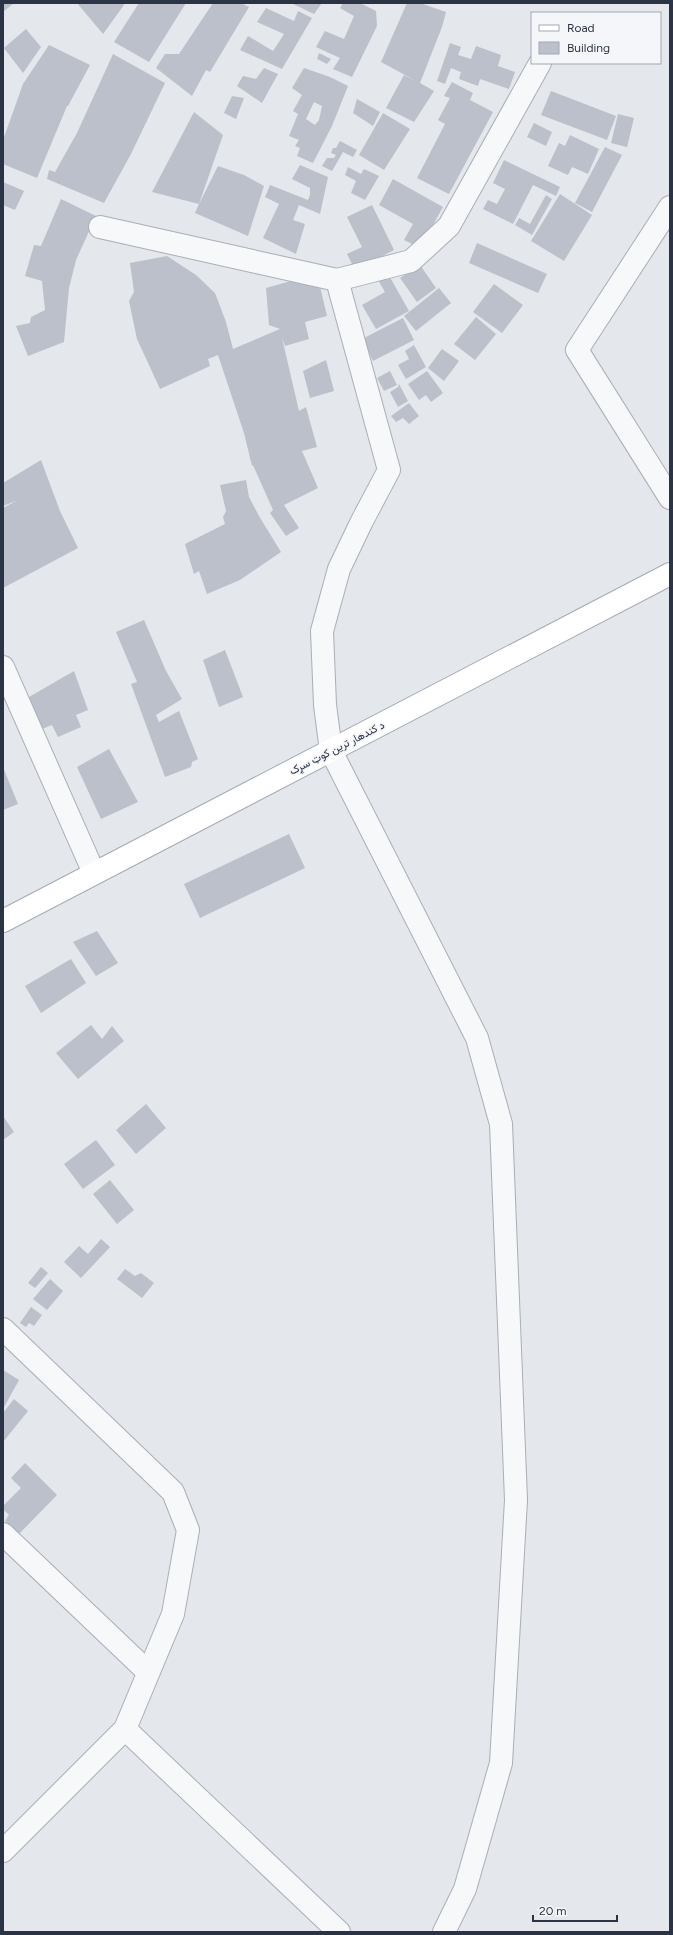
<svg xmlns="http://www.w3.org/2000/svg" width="673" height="1935" viewBox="0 0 673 1935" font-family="Figtree,Vazirmatn,sans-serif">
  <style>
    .building { fill: #bbc0ca; fill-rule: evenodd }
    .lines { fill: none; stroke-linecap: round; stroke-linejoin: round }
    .minor-casing { stroke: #a9aeb7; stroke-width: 24 }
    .tertiary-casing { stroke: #a9aeb7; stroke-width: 24 }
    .primary-casing { stroke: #a3abb8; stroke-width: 24 }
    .minor { stroke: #f7f8fa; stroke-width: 22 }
    .tertiary { stroke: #f7f8fa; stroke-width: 22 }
    .primary { stroke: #fff; stroke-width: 22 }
    .labels { text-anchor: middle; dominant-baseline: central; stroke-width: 3.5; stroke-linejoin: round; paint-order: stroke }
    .street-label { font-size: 11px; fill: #2b3445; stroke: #f4f6f9 }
  </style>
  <rect width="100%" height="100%" fill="#e4e7ec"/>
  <!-- building -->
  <g class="building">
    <polygon points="3,3 14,3 3,12"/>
    <polygon points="77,3 123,3 124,5 103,34"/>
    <polygon points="139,3 186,3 149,62 114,42"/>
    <polygon points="213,3 241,3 249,7 210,72 206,70 192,96 156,68 165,54 179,54"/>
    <polygon points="291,3 322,3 314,14"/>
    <polygon points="343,3 360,3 376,11 377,26 352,77 333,69 340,58 316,47 325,31 344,39 354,16 340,8"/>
    <polygon points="407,3 420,3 446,12 442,27 420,83 434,91 414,122 386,108 404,75 418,82 381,62"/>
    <polygon points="266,8 294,21 298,11 312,18 282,69 240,50 248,36 273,51 284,34 257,22"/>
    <polygon points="26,29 41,47 23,73 4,48"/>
    <polygon points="450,43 461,47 458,55 471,59 476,46 501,55 498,66 515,72 509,89 480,79 478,86 459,79 461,72 451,68 445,84 437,81"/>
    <polygon points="49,45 90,65 68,106 67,106 37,178 3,164 3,140 23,84"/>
    <polygon points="319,53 331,59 327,64 317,59"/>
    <polygon points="113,54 165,83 131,154 104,203 47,179 49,170 55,172 77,133"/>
    <polygon points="264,68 278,74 262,103 237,86 243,76 256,79"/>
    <path d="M304,68L330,77L348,86L332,126L313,163L297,156L300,148L295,146L299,140L289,136L298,114L293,111L302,95L292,88ZM314,102L322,106L319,120L315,125L306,119Z"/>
    <polygon points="452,82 473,93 470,100 493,112 449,194 417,178 445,124 438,120 450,98 444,96"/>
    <polygon points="551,91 616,116 607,140 541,115"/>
    <polygon points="232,96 244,98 236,119 224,113"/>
    <polygon points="357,99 380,112 373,126 353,113"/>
    <polygon points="194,112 223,135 199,204 218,166 244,175 264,186 248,236 195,213 199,204 152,192"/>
    <polygon points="383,113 410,129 384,170 359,155"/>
    <polygon points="618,114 634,118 627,147 611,143"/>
    <polygon points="534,123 552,132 546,146 527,137"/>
    <polygon points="570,135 599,149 588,174 572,167 568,175 548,166 559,143 565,146"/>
    <polygon points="340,141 357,150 353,157 343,152 332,171 322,166 327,158 334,158 336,155 331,153 333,148 336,148"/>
    <polygon points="605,147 622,155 592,212 575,203"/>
    <polygon points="504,160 560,187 556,196 533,185 513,224 483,209 488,200 497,204 505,189 493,183"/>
    <polygon points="300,165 328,177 320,214 299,205 293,220 305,224 296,254 263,238 279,204 265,197 270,185 308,200 310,195 310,188 292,179"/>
    <polygon points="348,167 361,174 364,169 379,176 365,200 351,193 356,181 345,175"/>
    <polygon points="393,179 443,207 420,248 404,240 413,224 379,205"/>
    <polygon points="3,182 24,191 15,210 3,205"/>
    <polygon points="560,194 592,215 564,261 531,241"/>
    <polygon points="546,195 552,199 532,235 515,225 519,218 530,224"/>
    <polygon points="61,199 96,216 76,260 69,288 64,342 28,356 16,326 30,323 31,317 45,310 42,281 25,276 34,245 41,246"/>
    <polygon points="372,205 394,250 355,270 347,254 362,247 347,217"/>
    <polygon points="477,243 547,274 538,293 469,263"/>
    <polygon points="167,256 196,275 215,293 226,322 233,349 280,329 269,325 266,288 298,279 318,278 327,316 305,322 309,339 285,346 282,338 299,411 306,407 317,447 302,451 318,488 284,505 299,528 286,536 270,513 273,510 253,465 252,466 244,433 218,355 208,359 210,366 160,389 137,339 129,301 134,292 130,263"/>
    <polygon points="420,265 436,288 417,302 400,278"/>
    <polygon points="387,272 409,311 376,329 362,305 385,292 377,278"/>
    <polygon points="494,284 523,305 502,333 473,312"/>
    <polygon points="439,288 451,303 416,331 404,316"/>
    <polygon points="476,317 496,334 475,360 454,344"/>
    <polygon points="403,318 414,340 373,361 362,339"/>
    <polygon points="414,345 426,367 406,379 398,365 409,359 405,351"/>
    <polygon points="442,349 459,361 444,381 428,368"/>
    <polygon points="326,360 334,391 310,398 303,371"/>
    <polygon points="390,371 397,385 384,391 377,378"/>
    <polygon points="427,371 443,393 431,402 426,395 419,400 408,384"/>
    <polygon points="399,384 408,401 398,407 390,392 398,387"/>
    <polygon points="409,403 419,416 409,424 403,418 396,422 391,416"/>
    <polygon points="41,460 60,511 78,548 3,588 3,508 18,500 3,506 3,483"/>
    <polygon points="246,480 249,497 259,516 281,552 240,580 207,594 199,571 194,574 185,544 225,524 223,517 226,511 220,485"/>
    <polygon points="144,620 166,671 182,699 156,715 159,722 179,711 198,759 192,762 191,767 165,777 131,684 137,682 116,632"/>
    <polygon points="225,650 243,697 219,707 203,660"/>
    <polygon points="74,671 88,710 76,715 81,727 58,737 52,725 37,731 14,691 24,687 29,697"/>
    <polygon points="109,749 138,802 101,819 77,767"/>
    <polygon points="3,767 18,804 3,810"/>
    <polygon points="289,834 305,868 200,918 184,884"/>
    <polygon points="97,931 118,963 96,976 73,942"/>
    <polygon points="71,959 86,983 41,1013 25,986"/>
    <polygon points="91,1025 102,1039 112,1026 124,1041 78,1079 56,1053"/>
    <polygon points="146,1104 166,1128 136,1154 116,1130"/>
    <polygon points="3,1116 14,1132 3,1140"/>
    <polygon points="96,1140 115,1165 83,1189 64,1164"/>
    <polygon points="110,1180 134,1210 117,1224 93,1194"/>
    <polygon points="101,1239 110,1247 81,1278 64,1262 79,1246 88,1254"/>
    <polygon points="41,1267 48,1273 35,1288 28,1283"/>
    <polygon points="125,1269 135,1276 141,1273 154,1283 142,1298 117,1279"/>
    <polygon points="50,1279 63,1291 47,1310 33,1299"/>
    <polygon points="31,1307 42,1315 34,1326 29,1323 26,1327 20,1323"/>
    <polygon points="3,1370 19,1380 3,1409"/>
    <polygon points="14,1399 28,1411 3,1442 3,1413"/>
    <polygon points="25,1463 57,1495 19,1534 5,1521 9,1515 3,1509 3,1506 21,1488 11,1478"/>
  </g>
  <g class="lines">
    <!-- minor casing -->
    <g class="minor-casing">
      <g id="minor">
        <polyline points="670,207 577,350 670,498"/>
        <polyline points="100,227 337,280 389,470 362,521 339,569 322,631 325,705 331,751"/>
        <polyline points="337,280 411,261 449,226 540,63"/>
        <polyline points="3,667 94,873"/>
        <polyline points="3,1329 173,1492 188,1530 173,1614 125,1729 339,1932"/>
        <polyline points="3,1534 148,1672"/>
        <polyline points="3,1851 125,1729"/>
      </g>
    </g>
    <!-- tertiary casing -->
    <g class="tertiary-casing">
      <polyline id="tertiary" points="331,751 477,1038 501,1124 516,1500 501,1763 465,1889 444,1932"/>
    </g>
    <!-- primary casing -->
    <g class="primary-casing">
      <polyline id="primary" points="3,921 670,574"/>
    </g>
    <!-- minor -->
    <use href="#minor" class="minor"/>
    <!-- tertiary -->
    <use href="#tertiary" class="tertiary"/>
    <!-- primary -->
    <use href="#primary" class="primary"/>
  </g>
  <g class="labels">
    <!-- street labels -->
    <g class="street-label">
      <text transform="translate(337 748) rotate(-27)">د کندهار ترين کوټ سړک</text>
    </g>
  </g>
  <!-- border -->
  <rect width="673" height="1935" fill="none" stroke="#2b3445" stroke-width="8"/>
  <!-- legend -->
  <rect x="531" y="12" width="130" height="52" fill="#f4f6f9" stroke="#a4a8b1"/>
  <rect x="539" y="25" width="20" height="6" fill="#ffffff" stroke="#a4a8b1"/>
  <text x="567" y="32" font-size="12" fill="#2b3445">Road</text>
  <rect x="539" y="42" width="20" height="12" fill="#bbc0ca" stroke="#a4a8b1"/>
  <text x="567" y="52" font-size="12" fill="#2b3445">Building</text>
  <!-- scale -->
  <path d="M533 1915v6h84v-6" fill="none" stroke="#2b3445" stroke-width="2"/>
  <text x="539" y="1915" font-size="12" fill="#2b3445" stroke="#f4f6f9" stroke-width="3" paint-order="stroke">20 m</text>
</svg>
